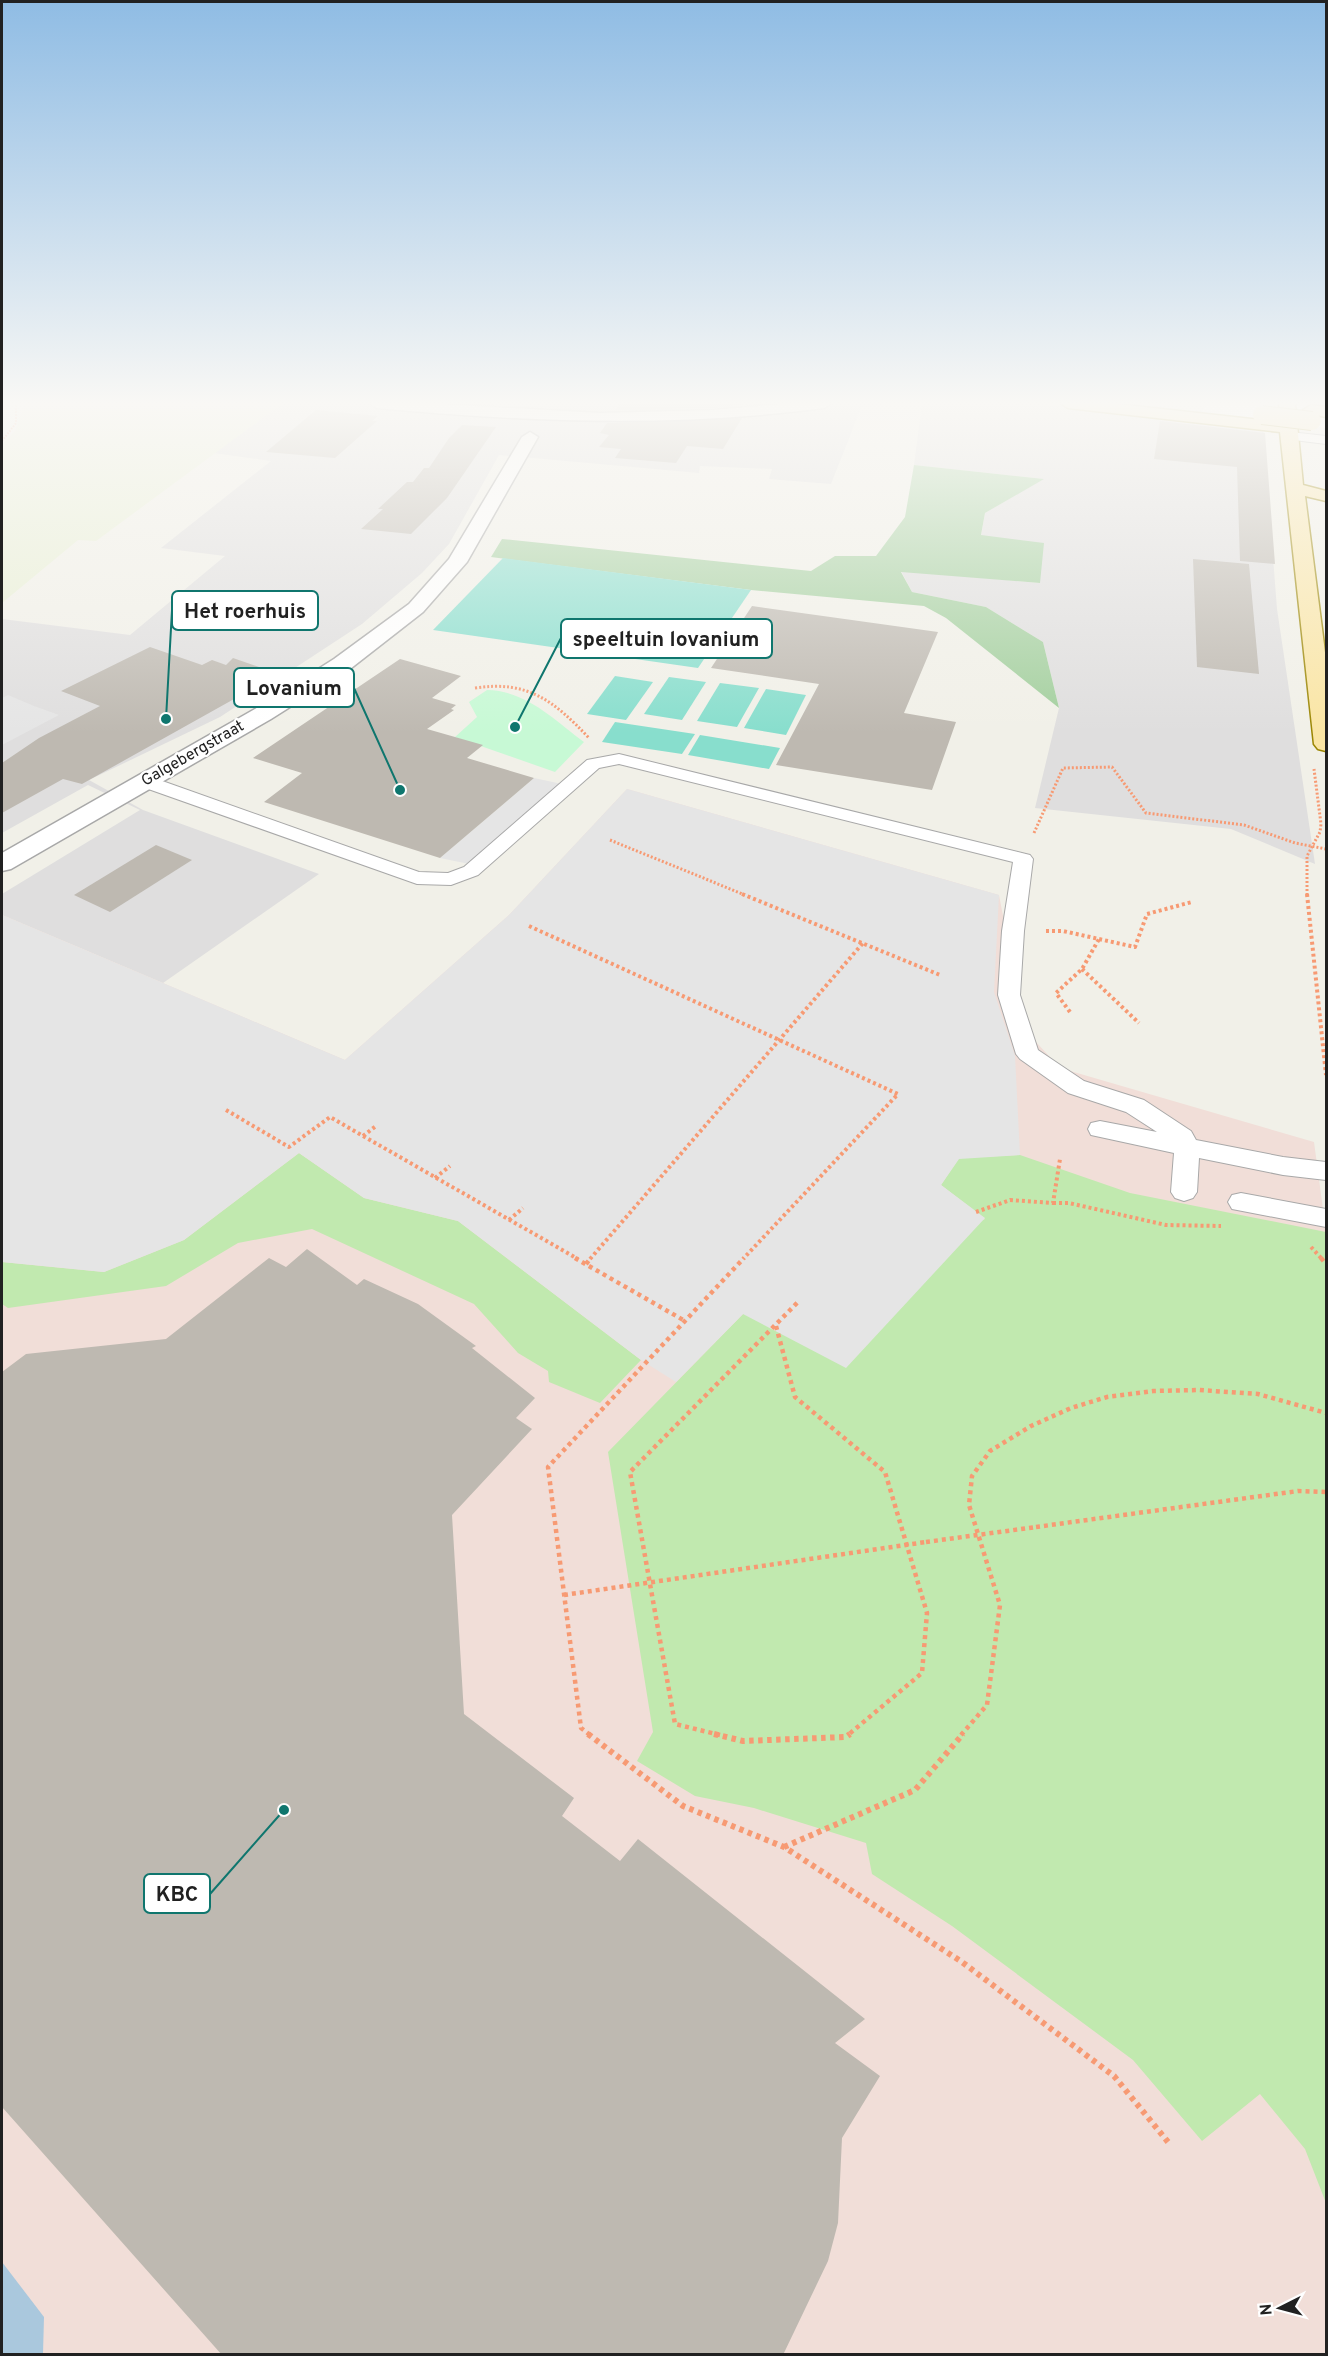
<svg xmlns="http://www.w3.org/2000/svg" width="1328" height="2356" viewBox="0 0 1328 2356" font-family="Overpass,sans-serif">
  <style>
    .residential { fill: #dfdede }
    .commercial { fill: #f1ded8 }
    .farmland { fill: #e8efd4 }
    .grass { fill: #c1e9af }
    .forest { fill: #a3cf9e }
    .park { fill: #c7f9d5 }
    .pitch { fill: #88decd }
    .parking { fill: #e5e5e5 }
    .water { fill: #aac8dd }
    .pier { fill: #fff }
    .building { fill: #beb9b1 }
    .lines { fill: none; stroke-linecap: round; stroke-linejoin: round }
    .service-casing { stroke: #a8a8a8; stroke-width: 2 }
    .minor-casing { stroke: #a8a8a8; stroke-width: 3 }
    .primary-casing { stroke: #9b8603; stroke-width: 3 }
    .path-far4 { stroke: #f79a73; stroke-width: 2; stroke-dasharray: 1.5 1.5; stroke-linecap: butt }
    .path-far3 { stroke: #f79a73; stroke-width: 3; stroke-dasharray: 2 2; stroke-linecap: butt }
    .path-far2 { stroke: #f79a73; stroke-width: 4; stroke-dasharray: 3 3; stroke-linecap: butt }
    .path-far1 { stroke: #f79a73; stroke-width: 4.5; stroke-dasharray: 4 4; stroke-linecap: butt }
    .path { stroke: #f79a73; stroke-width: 6; stroke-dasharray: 4.5 4.5; stroke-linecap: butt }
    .service { fill: #fff; fill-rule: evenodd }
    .minor { fill: #fff; fill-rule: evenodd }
    .primary { fill: #fae5a4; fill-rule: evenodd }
    .primary-bridge-casing { stroke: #9b8603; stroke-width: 20; stroke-linecap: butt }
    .path-bridge { stroke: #f79a73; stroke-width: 4.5; stroke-dasharray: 4 4; stroke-linecap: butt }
    .primary-bridge { stroke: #fae5a4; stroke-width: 18 }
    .labels { text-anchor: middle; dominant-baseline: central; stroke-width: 4.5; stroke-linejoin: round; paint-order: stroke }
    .far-street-label { font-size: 16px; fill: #212121; stroke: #fff }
    .leader { fill: none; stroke: #0f766e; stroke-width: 2 }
    .callout-dot { fill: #0f766e; stroke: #fff; stroke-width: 2 }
    .callout { fill: #fff; stroke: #0f766e; stroke-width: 2 }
    .callout-label { font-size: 21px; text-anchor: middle; font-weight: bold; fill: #212121 }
  </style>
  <rect width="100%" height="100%" fill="#f1f0e8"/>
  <!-- residential -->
  <g class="residential">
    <polygon points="283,403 898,403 861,408 831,484 769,479 772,469 700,466 699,473 499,455 449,544 422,573 362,624 220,717 89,780 143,810 319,874 163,983 2,915 2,894 140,810 88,785 2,833 2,619 130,635 225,556 161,548 271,461 214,453"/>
    <polygon points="922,403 1036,403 1263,428 1277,609 1315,864 1231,829 1035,808 1059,708 1043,642 986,607 912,592 901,571 1040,583 981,536 985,513 1043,479 914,465"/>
  </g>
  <!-- commercial -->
  <polygon class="commercial" points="627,789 999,895 1025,1030 1060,1068 1314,1142 1326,1232 1326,2354 2,2354 2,915 345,1060 509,915"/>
  <!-- farmland -->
  <polygon class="farmland" points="25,403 283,403 96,541 78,540 2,603 2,444 15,431"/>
  <!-- grass -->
  <g class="grass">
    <polygon points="299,1153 364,1198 458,1221 641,1360 600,1403 549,1382 548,1371 518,1353 474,1304 312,1229 238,1243 166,1286 8,1308 2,1304 2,1262 104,1272 184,1240"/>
    <polygon points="1020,1155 1130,1193 1326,1232 1326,2203 1305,2149 1260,2094 1202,2141 1133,2060 952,1926 872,1874 866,1843 754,1808 695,1796 637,1761 653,1732 608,1452 743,1314 985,1219 941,1185 959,1158"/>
  </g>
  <!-- forest -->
  <polygon class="forest" points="914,465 1044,479 985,513 981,535 1044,543 1040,583 901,572 912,592 986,607 1043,642 1059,708 946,618 924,606 751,590 491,557 502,539 811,571 835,556 876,556 905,517"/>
  <!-- park -->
  <path class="park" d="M487,690C527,691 553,719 584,742L555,772L455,737L477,717L469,702Z"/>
  <!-- pitch -->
  <g class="pitch">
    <polygon points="503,558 751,590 698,668 433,630"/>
    <polygon points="615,676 653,682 626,720 587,714"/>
    <polygon points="669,677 706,682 682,720 644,714"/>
    <polygon points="720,683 759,688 737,727 697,721"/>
    <polygon points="766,689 806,695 786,735 744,728"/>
    <polygon points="615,722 695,734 682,754 602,742"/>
    <polygon points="700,735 780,748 769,769 688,755"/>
  </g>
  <!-- parking -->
  <g class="parking">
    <polygon points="8,695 34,706 59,715 2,745 2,698"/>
    <polygon points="534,778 562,784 474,865 440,858"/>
    <polygon points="627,789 999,895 994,992 1015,1056 1020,1155 959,1159 941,1185 985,1218 846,1368 743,1314 676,1382 641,1360 458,1221 364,1198 299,1153 184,1240 104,1272 2,1262 2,915 345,1060 509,915"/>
  </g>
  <!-- water -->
  <polygon class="water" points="2,2262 44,2317 43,2354 2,2354"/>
  <!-- pier -->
  <polygon class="pier" points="1205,403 1298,403 1326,406 1326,428 1202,415"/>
  <!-- building -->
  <g class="building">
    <polygon points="621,403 753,403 714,408 616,410"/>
    <polygon points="316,410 378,416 372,421 377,421 335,458 266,452"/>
    <polygon points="742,418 723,449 687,446 676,463 615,458 621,449 599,447 609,435 600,433 607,423"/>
    <polygon points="1160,421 1265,433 1275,564 1240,561 1237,467 1154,459"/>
    <polygon points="462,425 496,427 447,498 411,534 361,529 383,509 378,509 407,482 413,482 424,468 429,468 449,438"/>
    <polygon points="1193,559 1249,564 1259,674 1197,667"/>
    <polygon points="752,606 938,632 904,713 956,722 932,790 776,765 819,684 711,668"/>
    <polygon points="150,647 202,665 212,660 226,665 233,658 279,674 82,784 63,779 2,813 2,763 39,738 100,706 61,691"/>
    <polygon points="400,659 461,676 432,698 456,705 451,709 454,710 427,729 483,745 467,758 534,778 440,858 264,802 302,773 253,758"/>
    <polygon points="156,845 192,860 110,912 74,895"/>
    <polygon points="307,1249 357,1285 364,1279 418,1304 476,1346 472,1348 535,1398 516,1418 532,1429 452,1515 464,1714 574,1798 562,1816 620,1861 638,1839 865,2019 835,2043 880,2076 842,2138 838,2223 828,2261 783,2355 222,2355 2,2107 2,1372 26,1354 166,1339 269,1258 286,1267"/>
  </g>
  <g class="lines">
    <!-- service casing -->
    <g class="service-casing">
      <g id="service">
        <polygon points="1290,432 1326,436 1326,444 1286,439 1284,436"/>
        <polygon points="619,754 1030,855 1033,859 1024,931 1020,995 1038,1050 1084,1081 1144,1100 1191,1131 1196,1140 1283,1157 1326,1162 1326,1180 1283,1175 1199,1158 1197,1192 1193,1198 1184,1201 1175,1198 1171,1192 1174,1153 1091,1135 1088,1129 1091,1123 1100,1121 1157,1132 1126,1112 1068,1093 1020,1059 1016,1054 998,995 1002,931 1013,862 619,764 599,768 478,875 451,885 417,884 137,785 135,781 137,777 151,777 419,872 448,873 464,867 587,760"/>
        <polygon points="1241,1193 1326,1209 1326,1227 1232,1209 1228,1202 1232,1195"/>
      </g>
    </g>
    <!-- minor casing -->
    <g class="minor-casing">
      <g id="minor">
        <path d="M369,403H424L600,413L714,410L791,403H832L824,408C674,428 527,422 377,408Z"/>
        <polygon points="530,432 538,437 467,562 423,612 350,669 271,719 11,869 2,871 2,853 255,709 334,659 409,604 449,559 522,437"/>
      </g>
    </g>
    <!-- primary casing -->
    <g class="primary-casing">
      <g id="primary">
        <polygon points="1060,403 1108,403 1279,422 1279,403 1295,403 1303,485 1326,491 1326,501 1305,496 1326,660 1326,751 1318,749 1314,744 1280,432 1068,408"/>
        <polygon points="1311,405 1326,407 1326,417 1305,413 1303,410"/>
      </g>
    </g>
    <!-- path-far4 -->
    <polyline class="path-far4" points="2,441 16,423 16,403"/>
    <!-- path-far3 -->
    <g class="path-far3">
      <path d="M475,688C528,680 554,701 589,738"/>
      <polyline points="1034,833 1063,768 1112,767 1146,813 1244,825 1295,843 1326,849"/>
      <polyline points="610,840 745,895"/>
      <polyline points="1307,895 1307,856 1320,832 1321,824 1314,769"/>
    </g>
    <!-- path-far2 -->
    <g class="path-far2">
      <polyline points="742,894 940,975"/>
      <polyline points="1307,894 1326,1075"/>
      <polyline points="529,926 898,1094 743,1259"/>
      <polyline points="1046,931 1063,931 1135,947 1147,914 1192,902"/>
      <polyline points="1082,969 1139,1023"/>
      <polyline points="1070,1012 1056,993 1082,969 1099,939"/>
      <polyline points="226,1110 289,1147 330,1117 578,1259"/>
      <polyline points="363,1136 376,1126"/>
      <polyline points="435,1178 450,1166"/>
      <polyline points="1053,1203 1069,1203 1166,1225 1221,1226"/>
      <polyline points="976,1212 1010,1200 1053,1203 1060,1159"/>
      <polyline points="509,1220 523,1208"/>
      <polyline points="1311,1247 1322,1259"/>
      <polyline points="590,1259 863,943"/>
    </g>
    <!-- path-far1 -->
    <g class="path-far1">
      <polyline points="575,1258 685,1321"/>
      <polyline points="1321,1258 1326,1264"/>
      <polyline points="586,1264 591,1258"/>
      <polyline points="776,1326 795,1397 885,1472 927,1613 922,1673 848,1735"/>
      <polyline points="1036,1527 1298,1491 1326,1492"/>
      <polyline points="564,1595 926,1542"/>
      <polyline points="590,1735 581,1728 548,1467 744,1258"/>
      <polyline points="720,1735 675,1724 630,1472 798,1302"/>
      <polyline points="961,1735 987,1705 1000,1605 969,1505 972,1476 990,1451 1031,1426 1071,1408 1107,1397 1153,1391 1199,1390 1258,1394 1326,1413"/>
    </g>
    <!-- path -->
    <g class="path">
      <polyline points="588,1734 683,1806 784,1847 962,1962 1114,2076 1168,2142"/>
      <polyline points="714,1734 743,1741 846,1737 850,1734"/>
      <polyline points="784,1847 915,1790 963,1734"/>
    </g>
    <!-- service -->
    <use href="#service" class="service"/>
    <!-- minor -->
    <use href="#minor" class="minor"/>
    <!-- primary -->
    <use href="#primary" class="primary"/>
    <!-- primary-bridge casing -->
    <g class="primary-bridge-casing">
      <polyline id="primary-bridge" points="1262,415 1312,421"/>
    </g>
    <!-- path-bridge -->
    <polyline class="path-bridge" points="926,1542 1036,1527"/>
    <!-- primary-bridge -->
    <use href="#primary-bridge" class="primary-bridge"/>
  </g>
  <!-- sky -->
  <linearGradient id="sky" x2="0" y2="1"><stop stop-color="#8fbce4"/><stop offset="0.55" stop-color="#f9f8f5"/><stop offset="1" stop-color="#f9f8f5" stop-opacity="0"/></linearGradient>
  <rect width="1328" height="733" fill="url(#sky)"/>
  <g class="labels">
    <!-- far-street labels -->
    <g class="far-street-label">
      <text transform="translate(193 754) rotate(-30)">Galgebergstraat</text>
    </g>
  </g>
  <!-- callouts -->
  <path class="leader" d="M166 719L172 610M515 727L561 638M400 790L354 688M284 1810L210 1894"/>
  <g class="callout-dot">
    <circle cx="166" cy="719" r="6"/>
    <circle cx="515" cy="727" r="6"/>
    <circle cx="400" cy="790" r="6"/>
    <circle cx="284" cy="1810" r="6"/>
  </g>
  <g class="callout">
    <rect x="172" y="591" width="146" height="39" rx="6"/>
    <rect x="561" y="619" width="211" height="39" rx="6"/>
    <rect x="234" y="668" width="120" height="39" rx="6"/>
    <rect x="144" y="1874" width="66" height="39" rx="6"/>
  </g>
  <g class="callout-label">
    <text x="245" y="618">Het roerhuis</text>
    <text x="666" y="646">speeltuin lovanium</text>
    <text x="294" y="695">Lovanium</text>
    <text x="177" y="1901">KBC</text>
  </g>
  <!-- border -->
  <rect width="1328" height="2356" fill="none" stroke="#212121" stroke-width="6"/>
  <!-- north arrow -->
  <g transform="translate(1280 2308) rotate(264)" stroke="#ffffff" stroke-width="4.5" paint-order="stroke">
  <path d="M0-4.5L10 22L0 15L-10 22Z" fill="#212121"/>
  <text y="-9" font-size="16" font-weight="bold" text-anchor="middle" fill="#212121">N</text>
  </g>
</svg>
